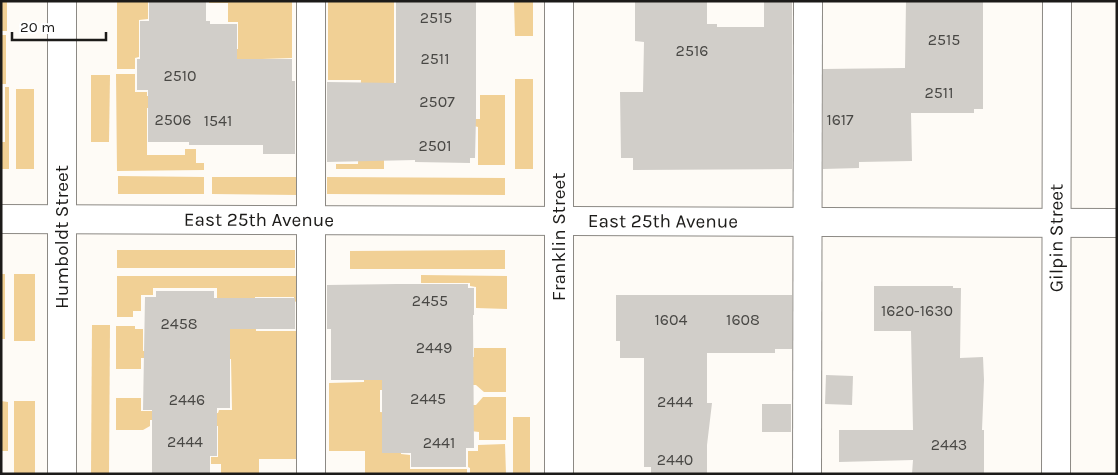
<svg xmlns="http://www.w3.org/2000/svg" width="1118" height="475" viewBox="0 0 1118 475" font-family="Karla,sans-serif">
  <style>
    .green { fill: #f1d095 }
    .building { fill: #d1cec9 }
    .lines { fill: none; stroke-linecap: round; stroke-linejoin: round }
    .minor-casing { stroke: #8c8984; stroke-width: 30 }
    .minor { stroke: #fff; stroke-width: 28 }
    .labels { text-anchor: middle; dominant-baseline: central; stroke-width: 5; stroke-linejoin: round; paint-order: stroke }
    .number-label { font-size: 16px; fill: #494845 }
    .street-label { font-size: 19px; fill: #1c1b19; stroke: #fff }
  </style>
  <rect width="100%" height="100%" fill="#fefbf6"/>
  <!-- green -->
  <g class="green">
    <rect x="1" y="1" width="6" height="30"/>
    <polygon points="117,1 148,1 148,19 139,20 139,57 135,58 135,69 117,69"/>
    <polygon points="209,1 292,1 292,58 262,59 262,76 290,95 213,50 238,49 238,22 228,22 228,3 209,3"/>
    <polygon points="328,1 394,1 394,120 384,120 384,169 336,169 336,164 358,164 361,80 328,80"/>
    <polygon points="514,1 533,1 533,36 515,36"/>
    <rect x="1" y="35" width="5" height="49"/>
    <polygon points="116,74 135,74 135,92 147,92 147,96 201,95 201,108 147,108 147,155 185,155 185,149 196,149 196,163 204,163 204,170 117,171"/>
    <polygon points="91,75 110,75 109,142 91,142"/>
    <rect x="515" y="79" width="18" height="90"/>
    <polygon points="5,87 9,87 9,169 1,169 1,142 5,142"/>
    <rect x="16" y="89" width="18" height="80"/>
    <polygon points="480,95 505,95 505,165 478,165 478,127 474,126 474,119 480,119"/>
    <polygon points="118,176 204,177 204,194 118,194"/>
    <polygon points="212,177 298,177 298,195 212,194"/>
    <polygon points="327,177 505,178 505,195 327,194"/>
    <rect x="117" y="250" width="178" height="18"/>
    <polygon points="505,250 505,269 350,269 350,251"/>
    <rect x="1" y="274" width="4" height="65"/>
    <rect x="14" y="274" width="21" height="67"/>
    <polygon points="421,275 507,276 507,309 476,308 476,287 470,286 470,283 421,283"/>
    <polygon points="117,276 298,276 298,301 294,302 294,297 255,297 256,331 298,331 299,459 259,459 259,474 221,474 221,464 211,464 211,457 218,457 218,426 208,426 208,413 218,413 219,410 232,410 231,359 219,359 217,355 217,288 153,288 153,295 141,295 141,311 133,311 133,317 117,317"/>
    <polygon points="92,325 110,325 109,474 91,474"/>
    <polygon points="116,326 135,326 135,329 143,329 143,351 154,351 154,358 141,358 141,369 116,369"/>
    <polygon points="474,348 506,348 506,392 484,392 476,385 469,385 468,357 474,357"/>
    <polygon points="364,358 393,390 380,390 380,412 393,413 401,434 401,454 410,455 410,469 467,469 467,474 365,474 365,451 329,451 329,383 364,382"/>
    <polygon points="483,397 506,397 506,440 479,440 479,432 470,431 470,405 476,405"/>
    <polygon points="116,398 141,398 141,411 205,411 205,420 150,420 150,426 143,430 116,430"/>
    <polygon points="1,401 8,402 8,451 1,451"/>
    <rect x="14" y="401" width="21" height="73"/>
    <rect x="513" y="417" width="17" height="57"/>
    <polygon points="505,444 506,474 470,474 470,468 468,467 468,451 478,451 478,445"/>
  </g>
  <!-- building -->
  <g class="building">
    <polygon points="149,1 206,1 206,21 210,21 210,24 237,24 237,59 292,59 292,81 295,81 295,154 263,154 263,145 189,145 189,142 148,142 148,90 137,90 137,59 140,59 140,21 149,21"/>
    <polygon points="396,1 476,1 476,117 475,158 470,158 470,163 415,162 415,160 327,162 327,82 396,83"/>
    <polygon points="635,1 707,1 707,24 717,24 717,27 764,27 764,1 792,1 792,169 633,170 633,158 621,158 620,92 643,92 644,42 635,41"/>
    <polygon points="906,1 983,1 983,109 974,109 974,113 911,113 912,161 859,162 859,168 823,169 823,69 905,68"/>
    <polygon points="397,284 468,284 468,288 474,288 474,315 473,315 474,448 466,448 466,467 411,467 411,453 382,453 382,380 331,380 331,329 327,329 327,285"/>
    <polygon points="874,286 953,286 953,288 961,288 960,358 983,357 984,380 982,430 984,430 984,474 912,474 913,460 839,462 839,430 913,430 911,331 874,331"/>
    <polygon points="156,291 214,291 214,298 295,298 295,329 230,329 230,408 217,408 217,456 210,456 210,474 152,474 152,410 143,410 145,297 156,297"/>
    <polygon points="616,295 792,295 792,349 775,349 775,353 707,353 707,403 712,403 707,445 707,474 651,474 651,467 644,467 644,358 620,358 620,341 616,341"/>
    <polygon points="826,375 853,376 852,405 825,404"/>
    <rect x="762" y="404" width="29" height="28"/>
  </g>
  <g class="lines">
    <!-- minor casing -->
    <g class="minor-casing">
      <g id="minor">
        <polyline points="62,1 62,474"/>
        <path id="s1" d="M1,219L1117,223"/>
        <polyline points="311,474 311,1"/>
        <polyline points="559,474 559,1"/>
        <polyline points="807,474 808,1"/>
        <path id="s2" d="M1056,474L1057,1"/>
      </g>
    </g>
    <!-- minor -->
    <use href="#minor" class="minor"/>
  </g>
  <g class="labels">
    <!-- number labels -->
    <g class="number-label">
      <text x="436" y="17">2515</text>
      <text x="944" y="39">2515</text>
      <text x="692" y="50">2516</text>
      <text x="435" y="58">2511</text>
      <text x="180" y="75">2510</text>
      <text x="939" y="92">2511</text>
      <text x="437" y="101">2507</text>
      <text x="173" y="119">2506</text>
      <text x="840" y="119">1617</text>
      <text x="218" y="120">1541</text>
      <text x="435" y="145">2501</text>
      <text x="430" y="300">2455</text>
      <text x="917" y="310">1620-1630</text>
      <text x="671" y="319">1604</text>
      <text x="743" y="319">1608</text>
      <text x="179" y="323">2458</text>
      <text x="434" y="347">2449</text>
      <text x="428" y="398">2445</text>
      <text x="187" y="399">2446</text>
      <text x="675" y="401">2444</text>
      <text x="185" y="441">2444</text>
      <text x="439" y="442">2441</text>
      <text x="949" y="444">2443</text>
      <text x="675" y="459">2440</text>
    </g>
    <!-- street labels -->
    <g class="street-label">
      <text stroke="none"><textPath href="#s1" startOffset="258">East 25th Avenue</textPath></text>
      <text stroke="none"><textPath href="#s1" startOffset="662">East 25th Avenue</textPath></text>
      <text transform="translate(62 237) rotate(-90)">Humboldt Street</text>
      <text transform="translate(559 237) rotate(-90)">Franklin Street</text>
      <text stroke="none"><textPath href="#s2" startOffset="236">Gilpin Street</textPath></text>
    </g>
  </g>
  <!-- border -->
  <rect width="1118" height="475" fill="none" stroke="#1c1b19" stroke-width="5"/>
  <!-- scale -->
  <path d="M12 32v8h94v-8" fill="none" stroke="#1c1b19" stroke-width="2.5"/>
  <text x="20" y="32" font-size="15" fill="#1c1b19" stroke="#ffffff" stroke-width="4" paint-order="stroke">20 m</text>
</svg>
